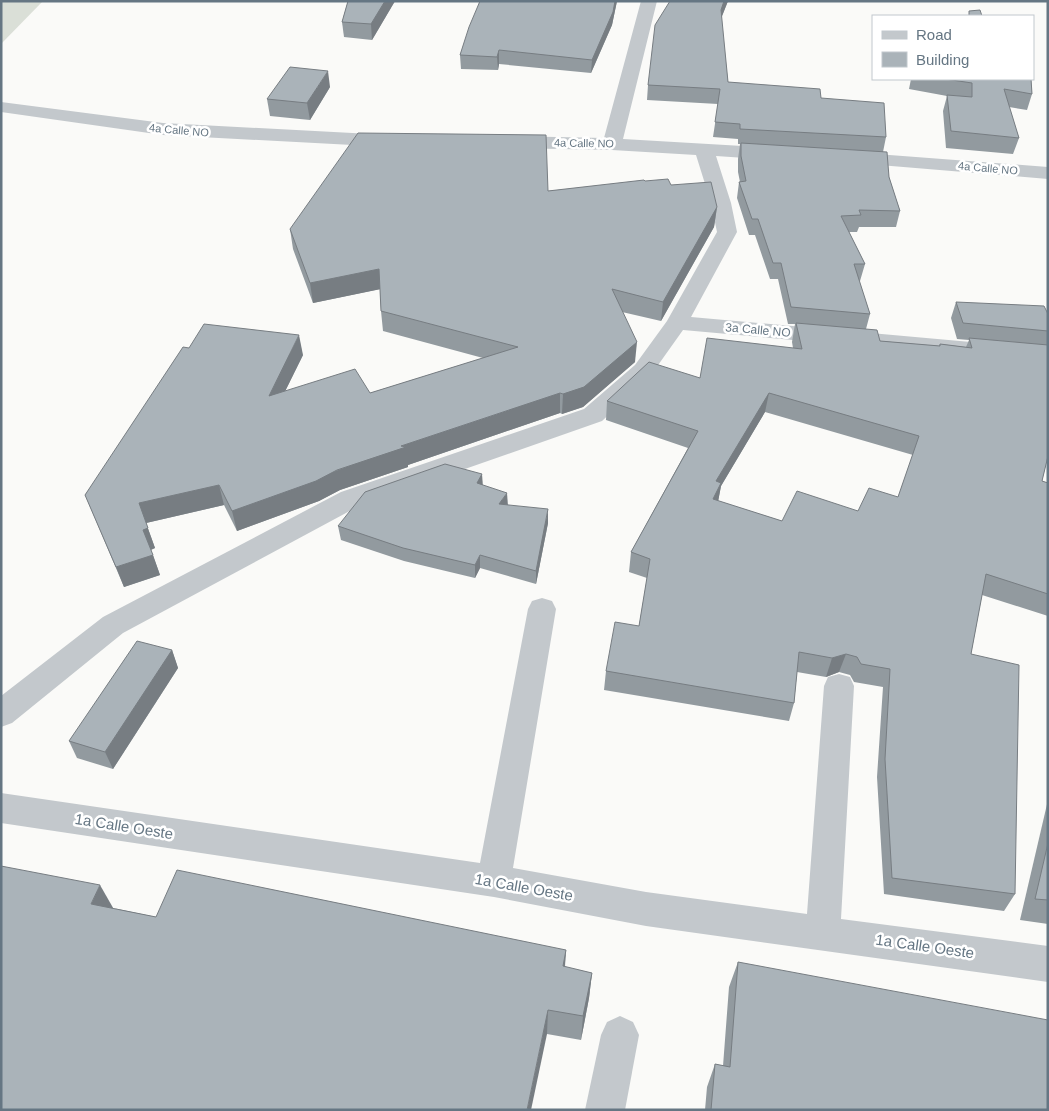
<svg xmlns="http://www.w3.org/2000/svg" width="1049" height="1111" viewBox="0 0 1049 1111" font-family="Arial,sans-serif">
  <style>
    .green { fill: #dadfd7 }
    .lines { fill: none; stroke-linecap: round; stroke-linejoin: round }
    .minor { fill: #c3c8cc; fill-rule: evenodd }
    .wall { fill: #929a9f; fill-rule: evenodd }
    .shaded-wall { fill: #777d82 }
    .building { fill: #aab3b9; stroke: #777d82; fill-rule: evenodd }
    .labels { text-anchor: middle; dominant-baseline: central; stroke-width: 5; stroke-linejoin: round; paint-order: stroke }
    .far-street-label { font-size: 11px; fill: #657683; stroke: #fff }
    .street-label { font-size: 12px; fill: #657683; stroke: #fff }
    .near-street-label { font-size: 15px; fill: #657683; stroke: #fff }
  </style>
  <rect width="100%" height="100%" fill="#fafaf8"/>
  <!-- green -->
  <polygon class="green" points="1,1 43,1 1,44"/>
  <g class="lines">
    <!-- minor -->
    <g class="minor">
      <polygon points="641,1 657,1 623,139 777,148 784,150 786,154 784,158 777,160 716,156 731,203 737,232 691,317 1048,349 1048,363 683,330 651,375 602,421 359,506 123,633 12,723 1,727 1,696 103,617 341,492 584,409 635,365 667,321 717,232 711,203 696,155 612,150 508,148 501,146 499,142 501,138 508,136 604,138"/>
      <polygon points="1,102 163,123 390,135 397,137 399,141 397,145 390,147 163,135 1,112"/>
      <polygon points="850,152 1048,167 1048,179 843,162 840,158 843,154"/>
      <polygon points="542,598 552,601 556,609 513,868 646,892 807,914 824,686 828,677 839,674 850,677 854,686 841,919 1048,946 1048,982 646,926 494,897 1,823 1,793 480,863 528,609 532,601"/>
      <polygon points="620,1016 633,1022 639,1035 625,1110 585,1110 601,1035 607,1022"/>
    </g>
  </g>
  <!-- wall -->
  <g class="wall">
    <polygon points="348,1 395,1 372,40 344,37 342,22"/>
    <polygon points="480,1 617,1 612,25 591,73 499,64 498,70 461,69 460,55"/>
    <path d="M670,1H728L721,18L728,82L821,98L886,137L883,152L889,177L900,211L896,227H859L857,232H849L865,264L860,281H859L870,314L866,329L880,341L939,346L940,344L966,347L969,340L957,339L951,318L956,302L1048,314V456L1042,481L1048,483V616L982,595L971,654L1015,894L1004,911L884,894L877,777L883,687L854,682L850,675L839,672L826,677L797,672L794,703L789,721L604,690L606,671L639,626L647,578L629,572L631,552L688,448L606,420L607,401L700,378L793,348L792,342L795,324H788L778,279H770L755,235H749L737,198L739,182H740L738,172V159L740,144H738V139L713,137L718,104L647,100L648,85ZM765,412L913,455L898,497L858,511L782,521L718,501L721,486Z"/>
    <polygon points="911,79 1031,79 1032,94 1027,110 1009,107 1019,138 1013,154 946,148 943,111 947,96 909,89"/>
    <polygon points="330,87 310,120 270,116 267,99"/>
    <polygon points="645,181 671,185 717,207 714,227 661,321 622,312 635,362 583,407 562,414 560,413 408,465 408,467 340,490 319,501 237,531 224,505 146,523 155,548 151,550 160,575 124,587 85,495 189,348 303,355 285,391 370,393 483,358 383,331 381,311 380,289 313,303 293,249 290,229 548,191"/>
    <polygon points="482,474 482,485 508,505 548,523 536,584 480,568 475,578 404,561 341,540 338,526"/>
    <polygon points="172,650 178,668 113,769 77,758 69,741"/>
    <polygon points="1048,800 1048,924 1020,920"/>
    <polygon points="113,908 156,917 566,950 565,967 592,973 589,998 581,1040 547,1034"/>
    <polygon points="738,962 1048,1110 705,1110 707,1087 715,1064 723,1066 729,987"/>
  </g>
  <!-- shaded-wall -->
  <g class="shaded-wall">
    <polygon points="385,1 395,1 372,40 371,24"/>
    <polygon points="615,1 617,1 612,25 591,73 592,60"/>
    <polygon points="724,1 728,1 719,24 721,10"/>
    <polygon points="499,50 499,64 498,70 497,57"/>
    <polygon points="328,71 330,87 310,120 307,103"/>
    <polygon points="717,207 714,227 661,321 663,302"/>
    <polygon points="379,269 381,289 313,303 310,283"/>
    <polygon points="299,335 303,355 273,416 269,396"/>
    <polygon points="637,342 635,362 583,407 562,414 563,394"/>
    <polygon points="560,393 560,413 408,465 408,467 340,490 319,501 237,531 232,511 401,446"/>
    <polygon points="769,393 765,412 721,486 718,502 710,519 716,481"/>
    <polygon points="482,474 483,487 477,483"/>
    <polygon points="219,485 224,505 146,523 155,548 150,550 143,530 139,503"/>
    <polygon points="507,493 508,506 499,504"/>
    <polygon points="548,509 548,523 536,584 536,571"/>
    <polygon points="153,555 160,575 124,587 116,567"/>
    <polygon points="480,555 480,568 475,578 475,565"/>
    <polygon points="172,650 178,668 113,769 105,752"/>
    <polygon points="846,654 839,672 826,677 832,658"/>
    <polygon points="100,885 116,913 91,904"/>
    <polygon points="566,950 564,976 563,966"/>
    <polygon points="592,973 589,998 581,1040 583,1016"/>
    <polygon points="548,1010 547,1034 531,1110 527,1110"/>
  </g>
  <!-- building -->
  <g class="building">
    <polygon points="348,1 385,1 371,24 342,22"/>
    <polygon points="480,1 615,1 613,12 592,60 499,50 497,57 460,55 469,27"/>
    <polygon points="670,1 724,1 721,10 728,82 820,89 821,98 884,103 886,137 740,129 740,124 715,122 720,89 648,85 655,25"/>
    <polygon points="980,10 982,16 969,16 969,11"/>
    <polygon points="290,67 328,71 307,103 267,99"/>
    <polygon points="945,79 1031,79 1032,94 1004,89 1019,138 951,131 947,95 972,97 972,83"/>
    <polygon points="358,133 546,135 548,191 644,180 645,181 668,179 671,185 711,182 717,207 663,302 612,289 637,342 584,387 563,394 560,393 401,446 406,447 337,470 316,481 232,511 219,485 139,503 148,528 143,530 153,555 116,567 85,495 183,347 189,348 204,324 299,335 269,396 355,369 370,393 518,347 381,311 379,269 310,283 290,229"/>
    <polygon points="741,143 887,152 889,177 900,211 859,210 861,215 841,216 865,264 854,264 870,314 791,307 781,263 773,263 758,219 752,219 739,182 746,181 741,156"/>
    <polygon points="956,302 1044,306 1048,314 1048,331 963,323"/>
    <path d="M796,323L877,330L880,341L940,346V344L972,348L969,338L1048,345V456L1042,481L1048,483V594L986,574L971,654L1019,665L1015,894L892,878L885,759L890,669L861,664L857,657L846,654L832,658L799,652L794,703L606,671L615,622L639,626L650,559L631,552L698,431L607,401L649,362L700,378L707,338L802,349ZM769,393L919,436L898,497L869,488L858,511L797,491L782,521L713,499L721,483L716,481Z"/>
    <polygon points="445,464 482,474 477,483 507,493 499,504 548,509 536,571 480,555 475,565 403,548 338,526 365,492"/>
    <polygon points="137,641 172,650 105,752 69,741"/>
    <polygon points="1048,843 1048,900 1035,899"/>
    <polygon points="1,866 100,885 91,904 156,917 177,870 566,950 563,966 592,973 583,1016 548,1010 527,1110 1,1110"/>
    <polygon points="738,962 1048,1020 1048,1110 711,1110 715,1064 730,1067"/>
  </g>
  <g class="labels">
    <!-- far-street labels -->
    <g class="far-street-label">
      <text transform="translate(179 130) rotate(5)">4a Calle NO</text>
      <text transform="translate(584 143) rotate(1)">4a Calle NO</text>
      <text transform="translate(988 168) rotate(5)">4a Calle NO</text>
    </g>
    <!-- street labels -->
    <g class="street-label">
      <text transform="translate(758 330) rotate(5)">3a Calle NO</text>
    </g>
    <!-- near-street labels -->
    <g class="near-street-label">
      <text transform="translate(124 826) rotate(9)">1a Calle Oeste</text>
      <text transform="translate(524 887) rotate(10)">1a Calle Oeste</text>
      <text transform="translate(925 946) rotate(8)">1a Calle Oeste</text>
    </g>
  </g>
  <!-- border -->
  <rect width="1049" height="1111" fill="none" stroke="#657683" stroke-width="5"/>
  <!-- legend -->
  <rect x="872" y="15" width="162" height="65" fill="#ffffff" stroke="#c1c8cd"/>
  <rect x="882" y="31" width="25" height="8" fill="#c3c8cc" stroke="#c1c8cd"/>
  <text x="916" y="40" font-size="15" fill="#657683">Road</text>
  <rect x="882" y="52" width="25" height="15" fill="#aab3b9" stroke="#c1c8cd"/>
  <text x="916" y="65" font-size="15" fill="#657683">Building</text>
</svg>
